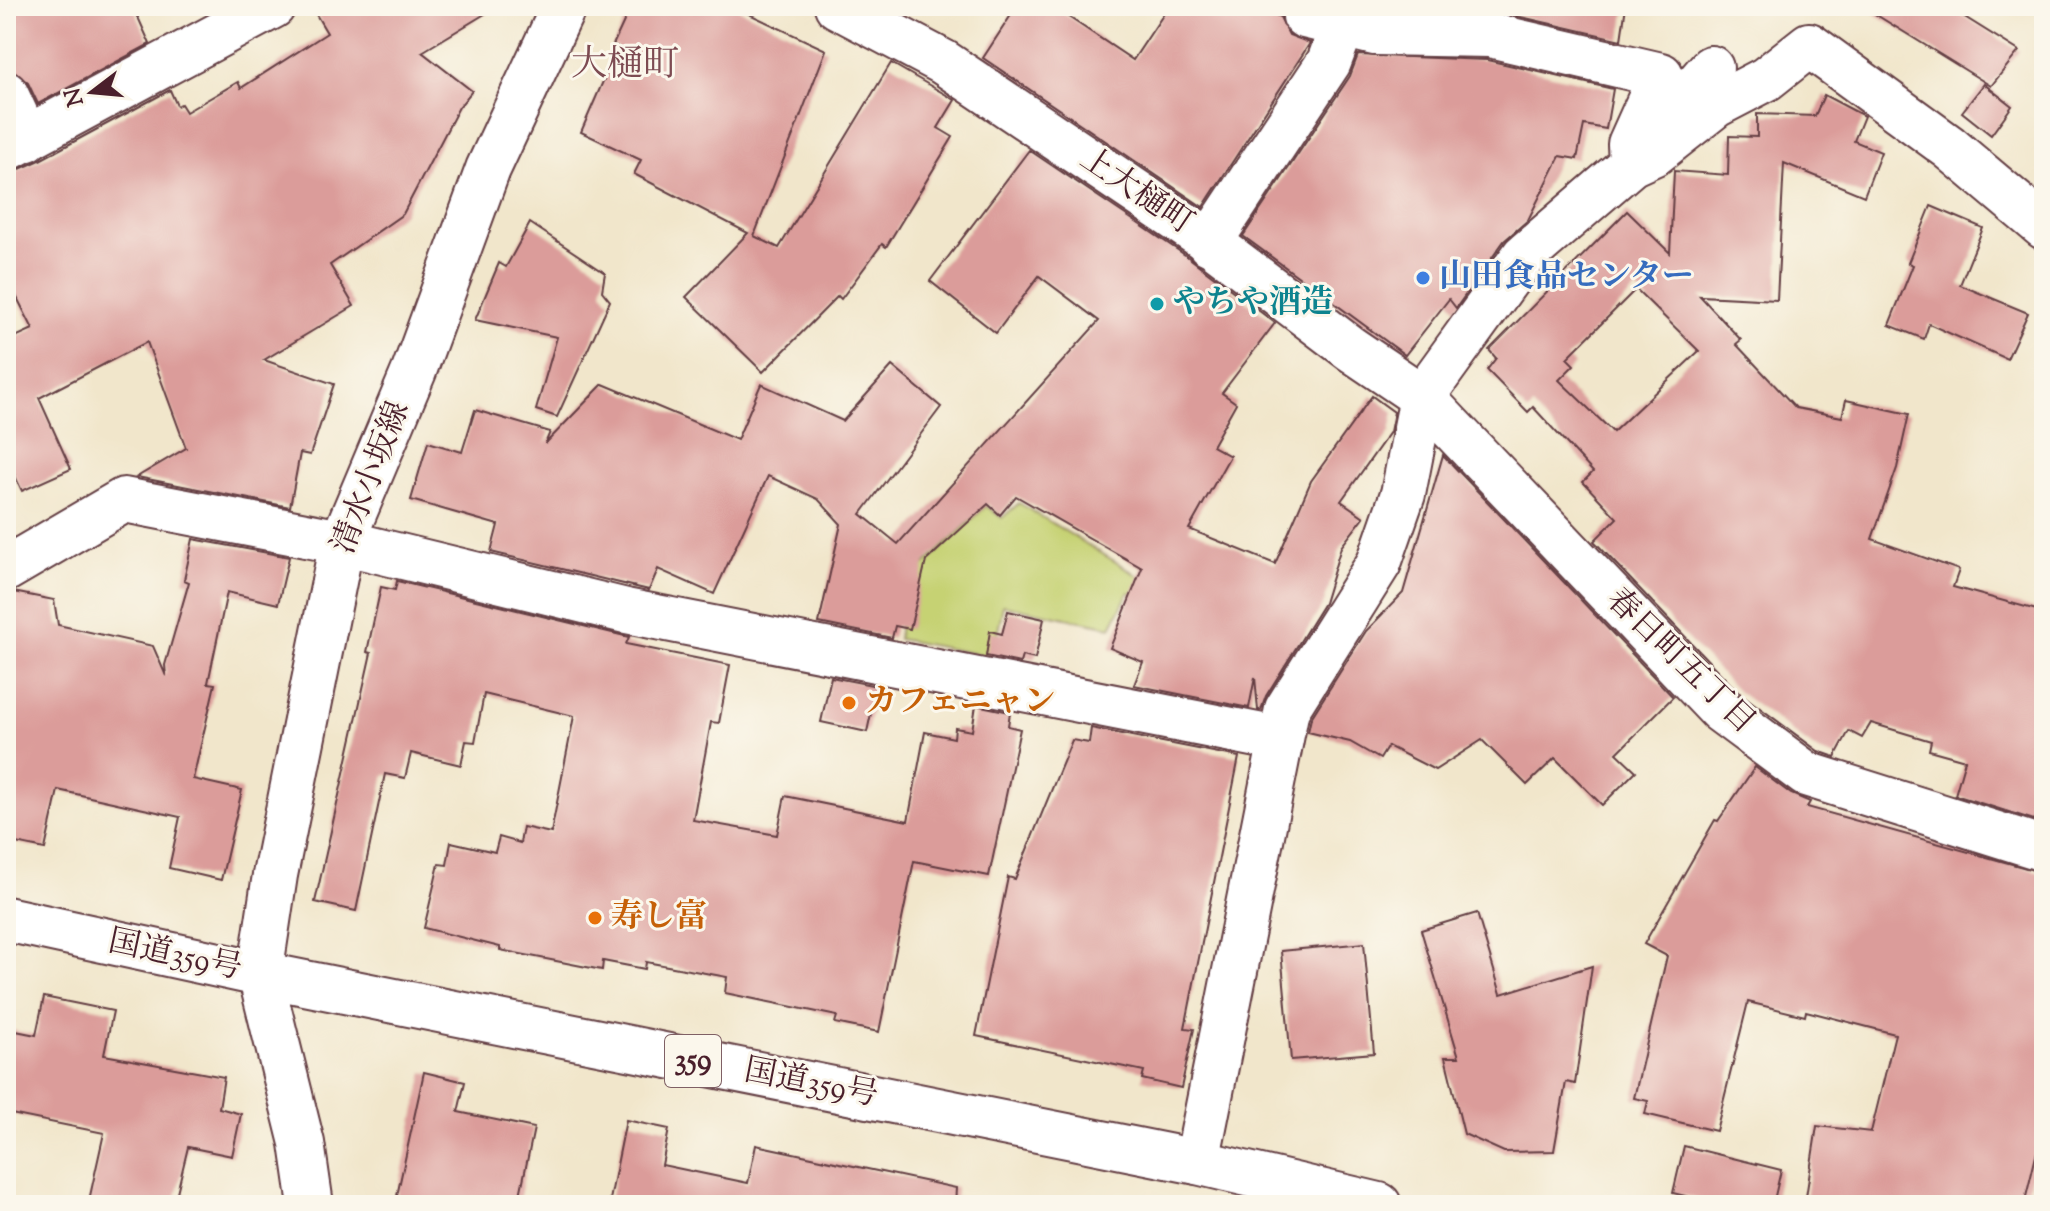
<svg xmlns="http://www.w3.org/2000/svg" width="2050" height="1211" viewBox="0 0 2050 1211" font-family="'Sorts Mill Goudy','Noto Serif JP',serif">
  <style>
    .green { fill: #c6d273; stroke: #88784f; stroke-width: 2 }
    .building { fill: #db9c9a; fill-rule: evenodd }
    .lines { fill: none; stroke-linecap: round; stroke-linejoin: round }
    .minor-casing { stroke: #633d43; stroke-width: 48 }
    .major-casing { stroke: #633d43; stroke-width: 48 }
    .highway-casing { stroke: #633d43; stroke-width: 48 }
    .minor { stroke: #fff; stroke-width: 44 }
    .major { stroke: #fff; stroke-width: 44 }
    .highway { stroke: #fff; stroke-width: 44 }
    .shop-dot { fill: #3f7fe0; stroke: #fbf7ec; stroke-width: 3 }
    .culture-dot { fill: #0f9aa8; stroke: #fbf7ec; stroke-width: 3 }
    .food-dot { fill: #e8710a; stroke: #fbf7ec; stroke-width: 3 }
    .labels { text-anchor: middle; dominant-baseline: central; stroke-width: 6; stroke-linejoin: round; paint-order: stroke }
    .shield { fill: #fbf7ec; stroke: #7f6065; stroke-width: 2 }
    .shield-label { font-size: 30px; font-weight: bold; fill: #4a1f2b }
    .street-label { font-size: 32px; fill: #4a1f2b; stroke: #fbf7ec }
    .shop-label { font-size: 32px; font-weight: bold; fill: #366cbe; stroke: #fbf7ec; text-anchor: start }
    .culture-label { font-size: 32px; font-weight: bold; fill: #0d838f; stroke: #fbf7ec; text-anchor: start }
    .food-label { font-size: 32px; font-weight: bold; fill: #c56008; stroke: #fbf7ec; text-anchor: start }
    .quarter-label { font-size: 36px; fill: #7d4b52; stroke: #fbf7ec }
  </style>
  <rect width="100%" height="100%" fill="#fbf7ec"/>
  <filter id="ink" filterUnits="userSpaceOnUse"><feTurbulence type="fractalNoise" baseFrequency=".0125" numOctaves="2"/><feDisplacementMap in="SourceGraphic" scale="16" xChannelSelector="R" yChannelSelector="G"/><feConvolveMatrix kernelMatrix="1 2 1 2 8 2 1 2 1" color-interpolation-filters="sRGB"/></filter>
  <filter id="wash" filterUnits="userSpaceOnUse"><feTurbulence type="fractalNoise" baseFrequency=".006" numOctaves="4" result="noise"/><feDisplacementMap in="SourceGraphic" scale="32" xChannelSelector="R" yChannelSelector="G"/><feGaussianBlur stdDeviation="1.8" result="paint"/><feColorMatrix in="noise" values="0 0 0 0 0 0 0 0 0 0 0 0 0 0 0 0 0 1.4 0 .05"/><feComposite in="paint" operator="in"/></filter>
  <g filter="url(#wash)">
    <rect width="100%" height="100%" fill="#f1e6cb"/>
    <!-- green -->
    <polygon class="green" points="1019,503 1139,576 1169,586 1161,606 1129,592 1111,627 1003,605 993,657 898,639 905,584 986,506 1002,518"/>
    <g id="blocks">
      <!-- building -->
      <g class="building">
        <polygon points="6,6 133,6 150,44 38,104 28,83 11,70 6,58"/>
        <polygon points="311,6 498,6 422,52 472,91 459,107 403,214 330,265 354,306 264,360 334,384 310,455 300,453 290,507 137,477 186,448 147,342 39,398 71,469 22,491 6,457 6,328 11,339 33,329 6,276 6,175 38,161 170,90 177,106 181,104 186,112 238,82 241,88 327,33"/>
        <polygon points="631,6 732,6 826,50 754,236 779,248 891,63 955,100 938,128 953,137 886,247 882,244 841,299 838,296 763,372 686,297 748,233 634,174 641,160 581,132 618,47 613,45"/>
        <polygon points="1017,6 1052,6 1133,60 1169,6 1259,6 1280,17 1289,35 1310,43 1203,207 983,58"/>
        <polygon points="1375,6 1626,6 1621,40 1495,11"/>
        <polygon points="1862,6 1947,6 2019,51 1991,86"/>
        <polygon points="1358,55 1487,60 1613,89 1606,129 1584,125 1577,159 1560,156 1528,220 1504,241 1456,308 1449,299 1405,355 1243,236 1350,76"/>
        <polygon points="1984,84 2012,106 1991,135 1962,112"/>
        <path d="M1824,95L1864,116L1854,141L1881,152L1864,196L1784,163L1777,300L1700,296L1741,340L1736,344L1796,408L1842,417L1846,400L1909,414L1897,468L1872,539L1959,570L1953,587L2044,612V823L1955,795L1965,760L1929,750L1931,741L1871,723L1862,738L1849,731L1835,757L1818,751L1737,691L1594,541L1617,518L1583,482L1593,472L1533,407L1528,412L1487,370L1496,358L1489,350L1627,211L1670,253L1674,171L1728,175L1729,136L1757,137V114L1815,116ZM1636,289L1699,351L1613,432L1559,380L1574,365L1567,358Z"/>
        <polygon points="1029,150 1188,257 1275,323 1222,393 1236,403 1212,446 1230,456 1189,529 1275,564 1311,481 1372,396 1394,412 1390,432 1341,501 1364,517 1341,547 1324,603 1266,696 1261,710 1258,710 1255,677 1249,708 1134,685 1143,662 1110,648 1142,568 1016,496 1000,515 988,504 926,561 910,629 895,626 892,638 819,623 841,524 818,499 768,476 714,594 658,569 649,590 491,552 498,525 411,500 428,442 462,452 475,410 550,432 545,444 603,384 737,440 761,384 843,421 892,366 941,407 861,514 898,544 1099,321 1039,276 996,333 930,281"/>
        <polygon points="1931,206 1983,228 1960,285 2028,313 2007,359 1929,324 1924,339 1889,325 1913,265 1908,263"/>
        <polygon points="530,223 605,273 602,291 610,301 557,417 536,410 557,337 475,320 499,263 506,267"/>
        <polygon points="1443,455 1673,697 1617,753 1636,771 1602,805 1555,758 1527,785 1482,740 1435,770 1388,746 1380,759 1350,742 1308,732 1311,718 1366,631 1403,593"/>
        <polygon points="193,539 289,557 278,604 227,592 208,683 215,684 193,779 242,790 221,880 169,868 180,817 58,790 45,849 6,841 6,633 13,592 54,600 58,625 153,646 166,676 165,665 189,582 184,580"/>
        <polygon points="397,581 629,637 626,644 730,665 719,723 711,722 693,820 777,835 785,796 908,821 925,732 954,738 955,728 972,731 976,705 1010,712 1008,726 1020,729 989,876 914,861 879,1032 835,1023 837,1016 725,993 727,977 646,962 645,969 603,961 602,970 500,950 500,947 424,928 439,864 447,865 451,842 495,852 499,837 520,843 523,827 551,833 574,716 484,694 475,742 466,741 461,765 411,753 405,778 385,774 356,911 315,902 371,653 367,652 381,587 395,590"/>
        <polygon points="1008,611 1044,619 1035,659 1022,656 1020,663 986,656 990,631 1002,634"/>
        <polygon points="831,677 877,686 867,732 821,722"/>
        <polygon points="1091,728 1239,757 1185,1028 1194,1029 1181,1088 1142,1079 1144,1071 976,1036 1008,877 1015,879 1072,740 1089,743"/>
        <polygon points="1755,767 1791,794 1810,802 1807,807 2044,873 2044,1123 2024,1205 1868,1205 1806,1197 1817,1126 1871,1132 1895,1034 1806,1011 1805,1016 1748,1002 1716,1131 1645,1114 1648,1101 1634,1098 1667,956 1644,944 1715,820 1718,821"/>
        <polygon points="1477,913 1501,994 1592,966 1575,1084 1566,1082 1554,1151 1504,1152 1464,1134 1445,1057 1459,1057 1421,930"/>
        <polygon points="1364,943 1374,1053 1291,1060 1281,951"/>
        <polygon points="44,997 113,1011 104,1055 224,1077 219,1108 241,1114 232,1156 188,1147 174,1205 88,1205 104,1133 6,1113 6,1029 36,1035"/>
        <polygon points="424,1072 465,1082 458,1112 534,1128 518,1205 395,1205"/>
        <polygon points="626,1120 669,1129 662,1165 748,1183 756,1145 956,1188 955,1205 609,1205"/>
        <polygon points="1684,1146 1781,1170 1773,1205 1722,1205 1673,1193"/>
      </g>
    </g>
  </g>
  <g filter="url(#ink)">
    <use href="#blocks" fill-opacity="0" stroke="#633d43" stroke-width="2"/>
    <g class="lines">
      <!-- minor casing -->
      <g class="minor-casing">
        <g id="minor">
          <polyline points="837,6 943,62 1203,237 1351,349 1422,397 1720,710 1806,774 2044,849"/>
          <polyline points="1306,6 1305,16 1375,33 1490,35 1661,75 1630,144 1631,164"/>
          <polyline points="6,94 27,139"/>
          <polyline points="1666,121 1711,68"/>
          <polyline points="6,149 273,6"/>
          <polyline points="1209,243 1329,62 1343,25"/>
          <polyline points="6,569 124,500 342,542 626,611 1278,739"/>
          <polyline points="260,974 302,1143 311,1205"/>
          <polyline points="1197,1162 1287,709 1379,563 1403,494 1422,397 1524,256 1631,164 1655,153 1716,105 1766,79 1809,45 1949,147 2044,227"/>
        </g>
      </g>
      <!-- major casing -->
      <g class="major-casing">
        <polyline id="major" points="260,974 275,875 342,542 414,371 488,169 564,6"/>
      </g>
      <!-- highway casing -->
      <g class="highway-casing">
        <polyline id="highway" points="6,919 260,974 1197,1162 1379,1205"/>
      </g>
      <!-- minor -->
      <use href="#minor" class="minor"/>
      <!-- major -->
      <use href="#major" class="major"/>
      <!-- highway -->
      <use href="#highway" class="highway"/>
    </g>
  </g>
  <!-- markers -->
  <circle class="shop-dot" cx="1423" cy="278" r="8"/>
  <circle class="culture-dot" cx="1157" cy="304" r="8"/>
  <g class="food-dot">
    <circle cx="849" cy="703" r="8"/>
    <circle cx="595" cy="918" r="8"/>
  </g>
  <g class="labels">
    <!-- shield labels -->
    <rect class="shield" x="665" y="1035" width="56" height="52" rx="6"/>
    <g class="shield-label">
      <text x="693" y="1061">359</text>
    </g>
    <!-- street labels -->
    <g class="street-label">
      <text transform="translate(1136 192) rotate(34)">上大樋町</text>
      <text transform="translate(372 478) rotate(-69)">清水小坂線</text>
      <text transform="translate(1680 662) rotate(44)">春日町五丁目</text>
      <text transform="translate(175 956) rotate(12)">国道359号</text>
      <text transform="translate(811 1084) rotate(11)">国道359号</text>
    </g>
    <!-- shop labels -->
    <g class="shop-label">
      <text x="1439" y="278">山田食品センター</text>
    </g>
    <!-- culture labels -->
    <g class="culture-label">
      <text x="1173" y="304">やちや酒造</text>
    </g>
    <!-- food labels -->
    <g class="food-label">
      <text x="865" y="703">カフェニャン</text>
      <text x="611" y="918">寿し富</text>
    </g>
    <!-- quarter labels -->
    <g class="quarter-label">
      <text x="625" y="66">大樋町</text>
    </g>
  </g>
  <!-- margin -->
  <rect width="2050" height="1211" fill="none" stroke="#fbf7ec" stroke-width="32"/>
  <!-- north arrow -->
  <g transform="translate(92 92) rotate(254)" stroke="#fbf7ec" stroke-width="6" paint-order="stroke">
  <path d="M0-6L14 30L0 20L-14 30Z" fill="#4a1f2b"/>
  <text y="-12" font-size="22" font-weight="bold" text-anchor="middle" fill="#4a1f2b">N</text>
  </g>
</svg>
